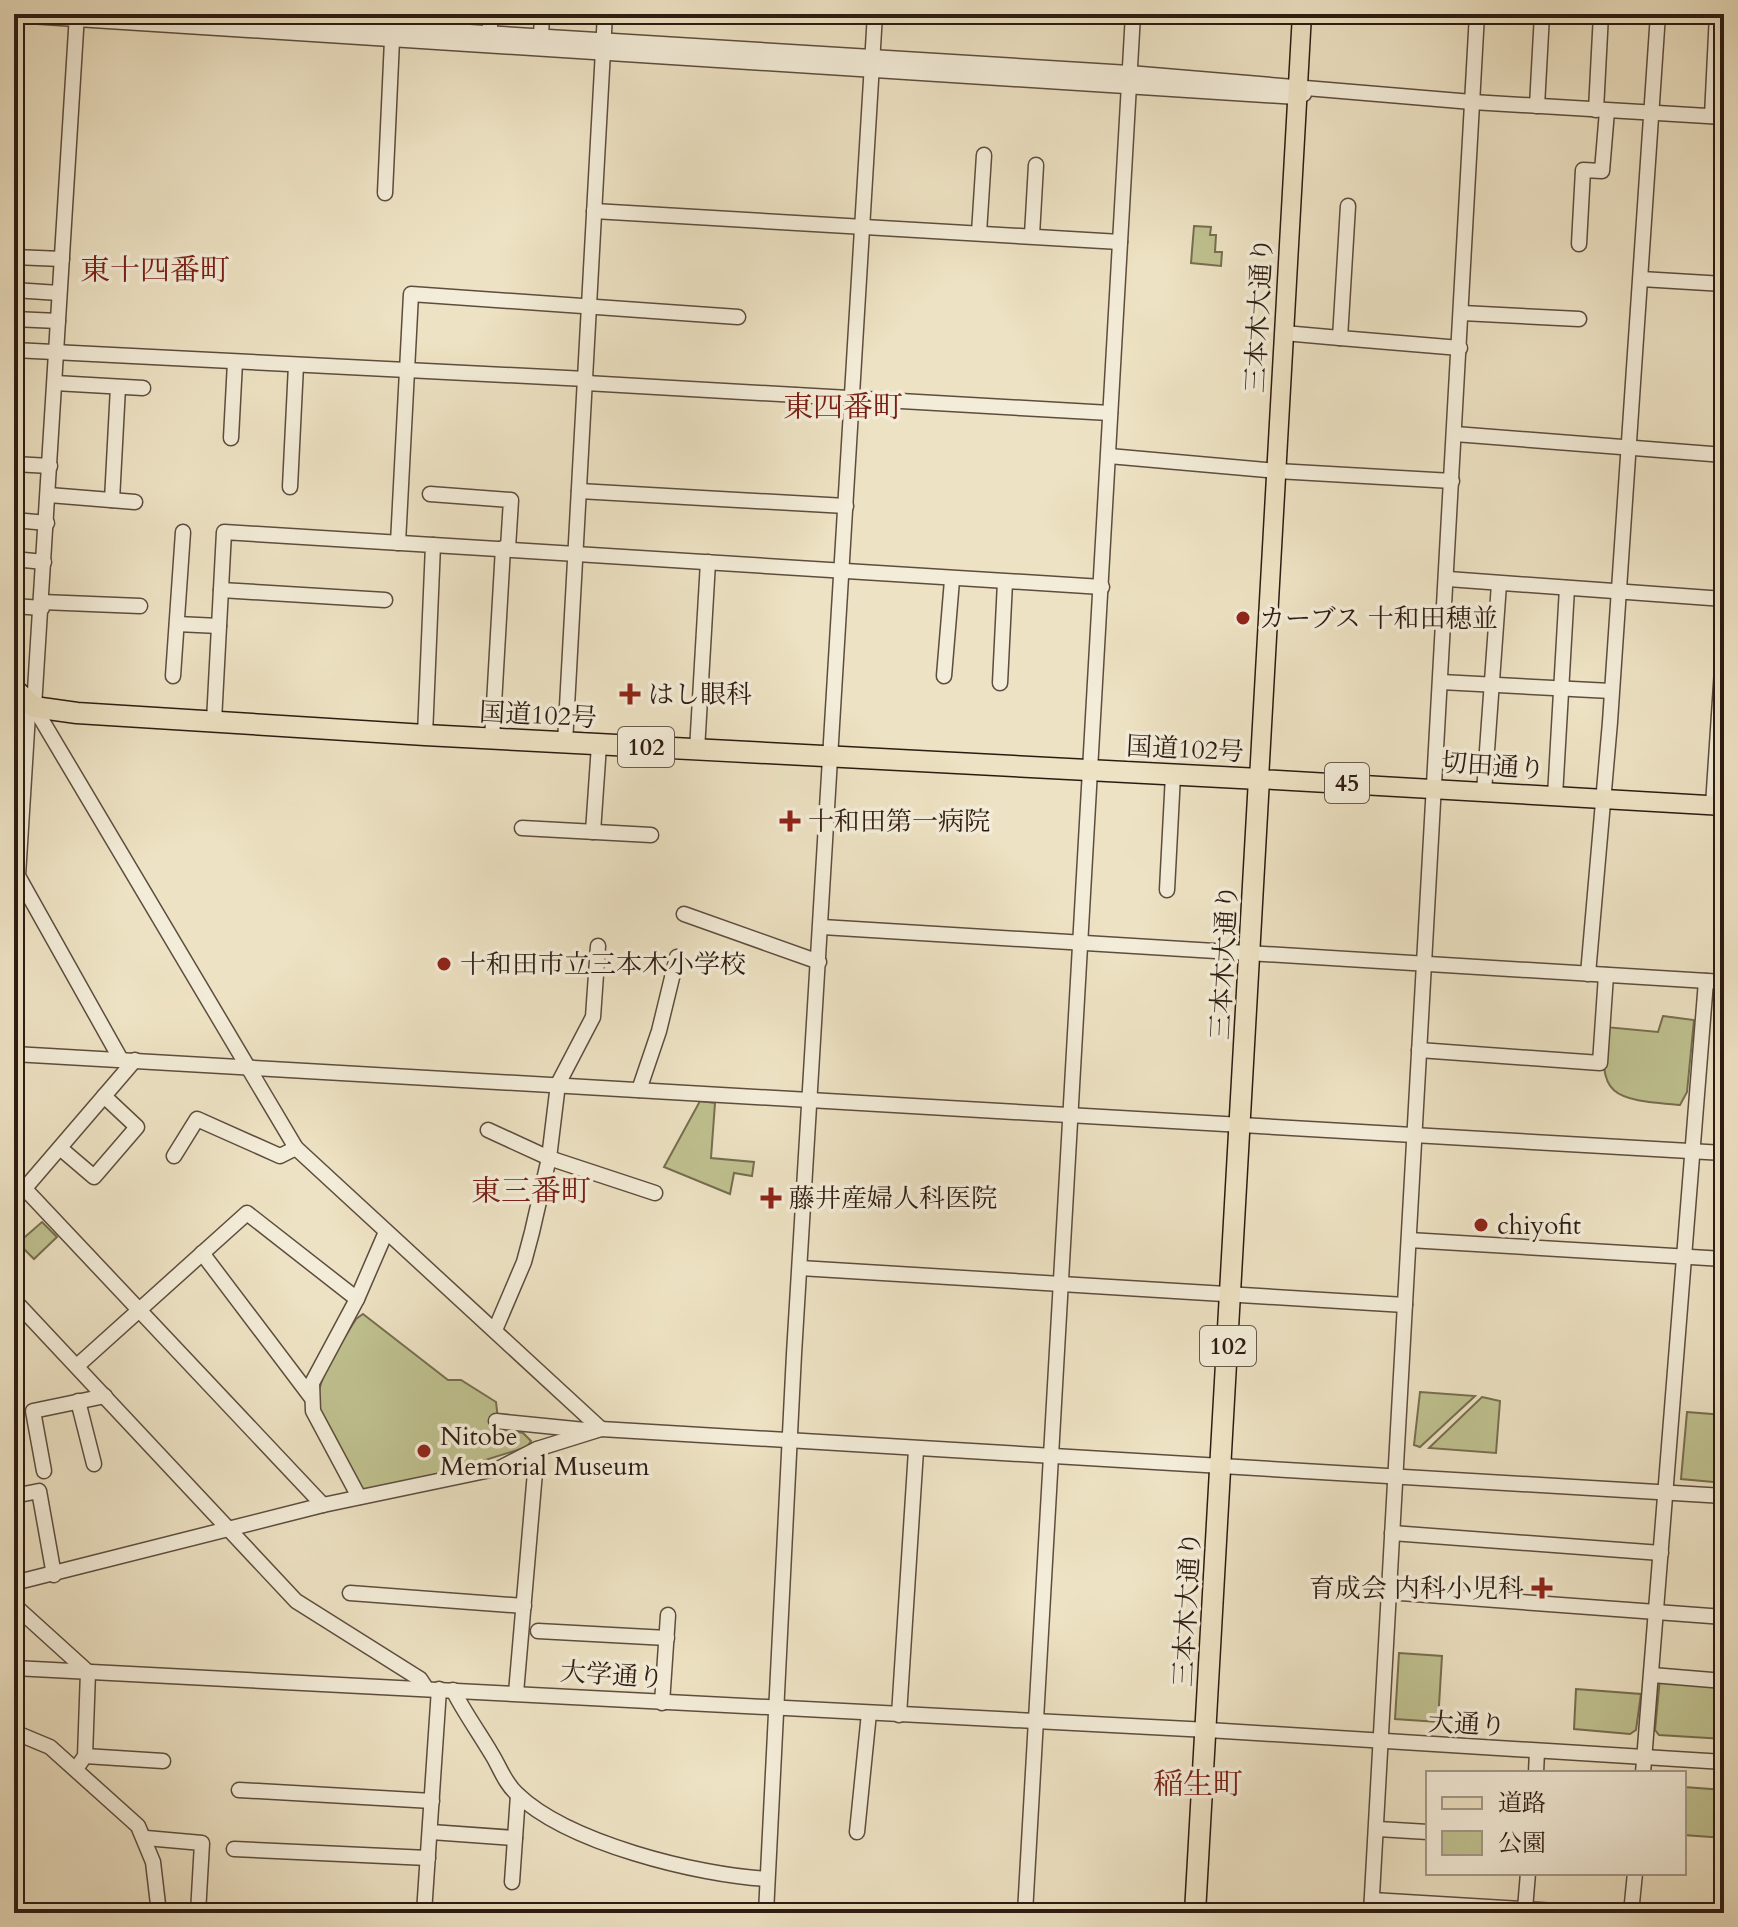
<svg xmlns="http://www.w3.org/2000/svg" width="1738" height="1927" viewBox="0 0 1738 1927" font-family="Cardo,'Noto Serif JP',serif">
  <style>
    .green { fill: #bfc18f; stroke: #766e50; stroke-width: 2 }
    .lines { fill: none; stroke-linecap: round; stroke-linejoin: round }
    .minor-casing { stroke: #5d4d3e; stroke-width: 17 }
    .major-casing { stroke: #2d1b12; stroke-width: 21 }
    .highway-casing { stroke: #2d1b12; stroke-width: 23 }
    .minor { stroke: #f3ecd8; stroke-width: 14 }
    .major { stroke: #ede2c3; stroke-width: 18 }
    .highway { stroke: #ede2c3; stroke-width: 20 }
    .poi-dot { fill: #8f2418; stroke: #f3ecd8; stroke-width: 3 }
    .labels { text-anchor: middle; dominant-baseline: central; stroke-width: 7; stroke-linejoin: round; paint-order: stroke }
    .shield { fill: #f3ecd8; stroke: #685a4d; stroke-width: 2 }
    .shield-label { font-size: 24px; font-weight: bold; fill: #2d1b12 }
    .street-label { font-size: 26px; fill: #2d1b12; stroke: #f3ecd8 }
    .poi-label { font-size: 26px; fill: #2d1b12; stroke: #f3ecd8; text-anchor: start }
    .quarter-label { font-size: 30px; fill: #7a1f14; stroke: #f3ecd8 }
  </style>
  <rect width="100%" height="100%" fill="#ede2c3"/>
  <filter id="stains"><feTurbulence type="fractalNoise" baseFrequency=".0025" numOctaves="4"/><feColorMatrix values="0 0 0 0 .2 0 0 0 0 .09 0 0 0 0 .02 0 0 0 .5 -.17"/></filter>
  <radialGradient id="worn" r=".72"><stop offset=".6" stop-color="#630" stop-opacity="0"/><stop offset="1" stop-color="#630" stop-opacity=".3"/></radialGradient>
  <!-- green -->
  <g class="green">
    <polygon points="1194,226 1211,227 1210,235 1216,235 1215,252 1222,252 1221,266 1191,263"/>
    <path d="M1663,1016L1694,1020L1687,1092L1680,1105C1612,1099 1597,1098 1606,1027L1658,1032Z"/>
    <polygon points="700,1101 715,1103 711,1158 754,1162 752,1176 734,1173 730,1194 664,1167"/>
    <polygon points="42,1222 57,1237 34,1259 18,1243"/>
    <path d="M363,1314L448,1380H461L496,1402L499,1427L523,1433L531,1441L527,1447L447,1472L359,1491C347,1475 325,1454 319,1435C306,1392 335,1353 356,1319Z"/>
    <polygon points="1420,1392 1475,1396 1420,1447 1414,1445"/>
    <polygon points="1482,1397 1500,1401 1496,1453 1429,1448"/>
    <polygon points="1687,1412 1724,1415 1724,1483 1681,1479"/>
    <polygon points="1399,1653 1442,1656 1438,1722 1395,1719"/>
    <polygon points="1660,1678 1724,1684 1724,1739 1659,1735 1655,1730"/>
    <polygon points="1576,1689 1641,1694 1636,1730 1630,1734 1574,1729"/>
    <polygon points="1684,1787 1724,1790 1724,1838 1684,1835"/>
  </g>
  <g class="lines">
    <!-- minor casing -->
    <g class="minor-casing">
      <g id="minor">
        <polyline points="77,14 34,707 296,1148 601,1429"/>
        <polyline points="179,14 1129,73 1472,102 1724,117"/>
        <polyline points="14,15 1297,97 1304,94"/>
        <polyline points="455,32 456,14"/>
        <polyline points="490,34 490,14"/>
        <polyline points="541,37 542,14"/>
        <polyline points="1537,106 1542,14"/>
        <polyline points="1596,110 1601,14"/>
        <polyline points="1712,116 1717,14"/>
        <polyline points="385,193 392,40"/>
        <polyline points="594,211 1120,242"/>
        <polyline points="979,233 984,155"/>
        <polyline points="1032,235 1036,165"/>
        <polyline points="1579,244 1583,170 1602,171 1607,111"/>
        <polyline points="14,257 62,259"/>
        <polyline points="1641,279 1724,284"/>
        <polyline points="14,290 59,293"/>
        <polyline points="1462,313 1579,319"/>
        <polyline points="14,319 58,321"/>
        <polyline points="1284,333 1340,338 1348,206"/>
        <polyline points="1340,338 1460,348"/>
        <polyline points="14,350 586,379"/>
        <polyline points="55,383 143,388"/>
        <polyline points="586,383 1110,413"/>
        <polyline points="1455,434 1724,455"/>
        <polyline points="231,438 235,362"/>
        <polyline points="1109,456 1277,471 1452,481"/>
        <polyline points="14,464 50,466"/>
        <polyline points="290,487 296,365"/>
        <polyline points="579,491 846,506"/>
        <polyline points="430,494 511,500 508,548"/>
        <polyline points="49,495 135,502"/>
        <polyline points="112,500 118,387"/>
        <polyline points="14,520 47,523"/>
        <polyline points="398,543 411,294 738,317"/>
        <polyline points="433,545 1102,587"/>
        <polyline points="14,559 44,562"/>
        <polyline points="1448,579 1724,599"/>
        <polyline points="221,590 385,600"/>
        <polyline points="42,602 140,606"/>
        <polyline points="14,606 42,608"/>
        <polyline points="177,624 219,626"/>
        <polyline points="173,676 183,532"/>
        <polyline points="944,676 952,580"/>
        <polyline points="1441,682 1611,691"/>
        <polyline points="1000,683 1005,582"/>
        <polyline points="34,707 28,714 18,876 120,1058"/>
        <polyline points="214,721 224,532 433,545 425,735"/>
        <polyline points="492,739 503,548"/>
        <polyline points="565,743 605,14"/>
        <polyline points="697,750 708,562"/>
        <polyline points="1484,792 1499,584"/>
        <polyline points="1555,796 1567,588"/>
        <polyline points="1713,805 1724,639"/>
        <polyline points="522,828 651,835"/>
        <polyline points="593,832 599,745"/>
        <polyline points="1167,890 1173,775"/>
        <polyline points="684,914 819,962"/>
        <polyline points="822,927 1724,982"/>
        <polyline points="1588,974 1610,722 1658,14"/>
        <polyline points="1419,1050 1600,1063 1606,975"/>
        <polyline points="14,1054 1724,1153"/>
        <polyline points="639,1090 659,1031 677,957"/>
        <polyline points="488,1130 549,1158 655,1193"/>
        <polyline points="60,1148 94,1177 137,1127 104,1096"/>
        <polyline points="174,1156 197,1119 280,1156 296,1148"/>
        <polyline points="26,1190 323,1505"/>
        <polyline points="14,1201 135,1060"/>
        <polyline points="1409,1240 1724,1259"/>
        <polyline points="202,1253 311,1397"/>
        <polyline points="800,1268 1405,1305"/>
        <polyline points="14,1300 296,1601 420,1679 426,1688"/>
        <polyline points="495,1330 524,1262 532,1232 549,1158 558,1084 593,1017 598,946"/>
        <polyline points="77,1366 247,1213 357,1299"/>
        <polyline points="78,1401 94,1464"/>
        <polyline points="496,1421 585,1430"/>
        <polyline points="44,1471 33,1411 105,1396"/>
        <polyline points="14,1496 39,1491 54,1575"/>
        <polyline points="359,1497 313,1411 312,1383 357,1299 386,1232"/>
        <polyline points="1392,1533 1661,1553"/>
        <polyline points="14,1583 323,1505 500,1468 537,1449 601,1429 1724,1496"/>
        <polyline points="1387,1592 1724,1617"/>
        <polyline points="350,1593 524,1606"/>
        <polyline points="14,1605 88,1672 85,1756 76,1769"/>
        <polyline points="538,1631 667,1638"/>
        <polyline points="14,1668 1208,1730 1724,1762"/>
        <polyline points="1652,1675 1724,1681"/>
        <path d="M453,1690C464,1712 478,1731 491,1753C500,1767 504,1782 517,1794C568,1843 697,1875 767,1879"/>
        <polyline points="516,1693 537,1449"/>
        <polyline points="662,1703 668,1615"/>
        <polyline points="899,1715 916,1450"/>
        <polyline points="14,1732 50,1747 138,1826 153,1862 159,1913"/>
        <polyline points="85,1756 163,1761"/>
        <polyline points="1536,1773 1537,1751"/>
        <polyline points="1643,1773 1706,981"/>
        <polyline points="239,1790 432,1801"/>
        <polyline points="1378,1829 1428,1832"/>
        <polyline points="431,1832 515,1838"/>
        <polyline points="857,1832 869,1713"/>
        <polyline points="146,1838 202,1843 198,1913"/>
        <polyline points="234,1849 428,1858"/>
        <polyline points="512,1882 518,1795"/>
        <polyline points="1372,1900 1589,1913"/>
        <polyline points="1525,1909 1528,1873"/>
        <polyline points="424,1913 439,1689"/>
        <polyline points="766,1913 794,1354 875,14"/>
        <polyline points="1025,1913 1133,14"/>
        <polyline points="1371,1913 1477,14"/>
        <polyline points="1631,1913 1635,1873"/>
      </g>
    </g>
    <!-- major casing -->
    <g class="major-casing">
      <polyline id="major" points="1302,14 1259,779 1724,806"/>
    </g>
    <!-- highway casing -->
    <g class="highway-casing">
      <polyline id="highway" points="14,689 34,707 77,713 425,735 1259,779 1195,1913"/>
    </g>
    <!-- minor -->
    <use href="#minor" class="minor"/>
    <!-- major -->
    <use href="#major" class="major"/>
    <!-- highway -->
    <use href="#highway" class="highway"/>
  </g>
  <!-- markers -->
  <g class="poi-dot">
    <circle cx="1243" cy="618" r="8"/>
    <path d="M626 682h8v8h8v8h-8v8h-8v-8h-8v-8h8z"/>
    <path d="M786 809h8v8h8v8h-8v8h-8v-8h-8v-8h8z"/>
    <circle cx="444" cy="964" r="8"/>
    <path d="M767 1186h8v8h8v8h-8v8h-8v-8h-8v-8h8z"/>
    <circle cx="1481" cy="1225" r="8"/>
    <circle cx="424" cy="1451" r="8"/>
    <path d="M1538 1576h8v8h8v8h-8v8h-8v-8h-8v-8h8z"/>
  </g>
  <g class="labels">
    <!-- shield labels -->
    <g class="shield">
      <rect x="618" y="727" width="56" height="40" rx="6"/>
      <rect x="1325" y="763" width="44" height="40" rx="6"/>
      <rect x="1200" y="1326" width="56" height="40" rx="6"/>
    </g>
    <g class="shield-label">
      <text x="646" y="747">102</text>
      <text x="1347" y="783">45</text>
      <text x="1228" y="1346">102</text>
    </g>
    <!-- street labels -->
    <g class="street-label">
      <text transform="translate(1259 315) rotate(-87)">三本木大通り</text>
      <text transform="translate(538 715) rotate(3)">国道102号</text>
      <text transform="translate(1185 749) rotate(3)">国道102号</text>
      <text transform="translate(1493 766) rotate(4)">切田通り</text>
      <text transform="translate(1224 962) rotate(-87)">三本木大通り</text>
      <text transform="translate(1187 1609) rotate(-87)">三本木大通り</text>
      <text transform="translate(612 1675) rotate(4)">大学通り</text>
      <text transform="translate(1467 1724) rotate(3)">大通り</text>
    </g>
    <!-- poi labels -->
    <g class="poi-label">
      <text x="1259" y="618">カーブス 十和田穂並</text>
      <text x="648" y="694">はし眼科</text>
      <text x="808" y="821">十和田第一病院</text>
      <text x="460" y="964">十和田市立三本木小学校</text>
      <text x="789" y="1198">藤井産婦人科医院</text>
      <text x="1497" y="1225">chiyofit</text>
      <text x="440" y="1436">Nitobe<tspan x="440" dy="30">Memorial Museum</tspan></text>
      <text x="1524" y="1588" text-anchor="end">育成会 内科小児科</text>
    </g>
    <!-- quarter labels -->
    <g class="quarter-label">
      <text x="155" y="270">東十四番町</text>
      <text x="843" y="407">東四番町</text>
      <text x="531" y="1191">東三番町</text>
      <text x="1198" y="1784">稲生町</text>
    </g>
  </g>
  <!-- margin -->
  <rect width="1738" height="1927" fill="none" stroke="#ede2c3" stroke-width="48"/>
  <rect x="16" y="16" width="1706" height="1895" fill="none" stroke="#2d1b12" stroke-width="4"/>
  <rect x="24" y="24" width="1690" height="1879" fill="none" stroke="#2d1b12" stroke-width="2"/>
  <!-- legend -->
  <rect x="1426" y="1771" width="260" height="104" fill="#f3ecd8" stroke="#a49889" stroke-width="2"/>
  <rect x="1442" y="1797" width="40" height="12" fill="#ede2c3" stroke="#a49889" stroke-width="2"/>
  <text x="1498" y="1811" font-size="24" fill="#2d1b12">道路</text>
  <rect x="1442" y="1831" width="40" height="24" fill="#bfc18f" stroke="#a49889" stroke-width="2"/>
  <text x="1498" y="1851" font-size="24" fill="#2d1b12">公園</text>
  <rect width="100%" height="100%" filter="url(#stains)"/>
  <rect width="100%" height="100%" fill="url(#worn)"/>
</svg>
